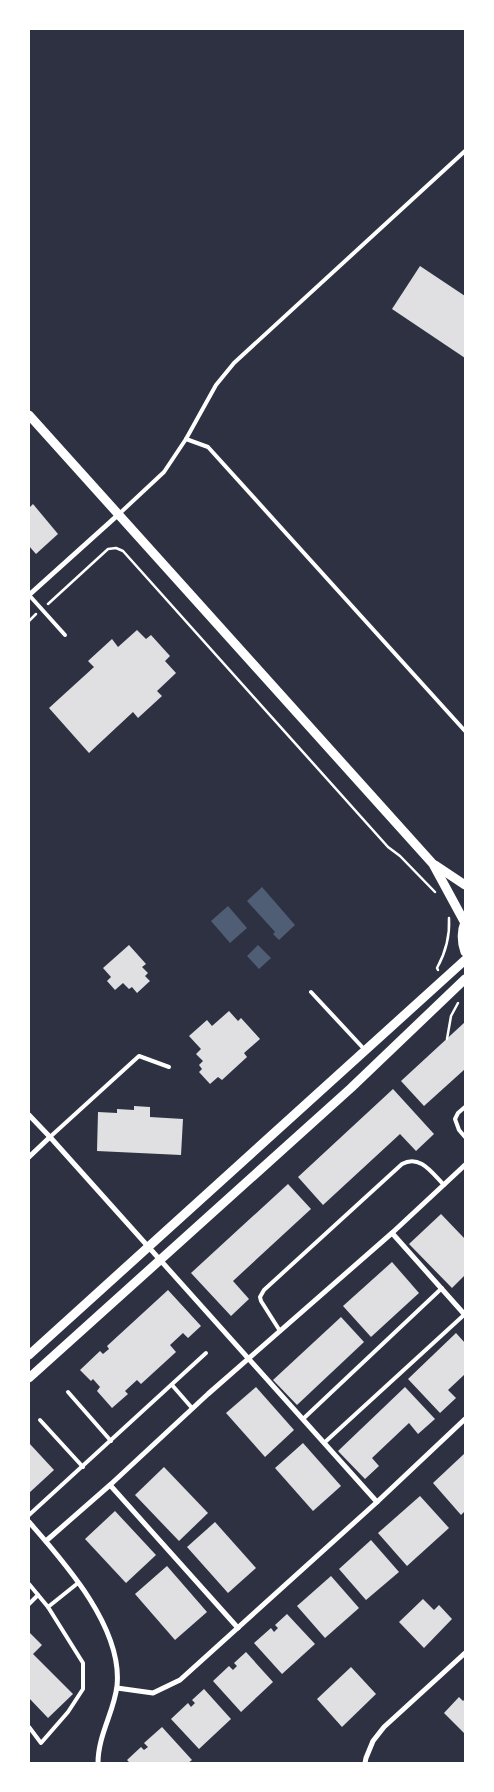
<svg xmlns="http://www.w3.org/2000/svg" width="494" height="1792" viewBox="0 0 494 1792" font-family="Jost,sans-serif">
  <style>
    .water { fill: #4f5d75 }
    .building { fill: #e0e0e3 }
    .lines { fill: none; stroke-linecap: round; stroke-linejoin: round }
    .path { stroke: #fff; stroke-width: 2.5 }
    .service { stroke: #fff; stroke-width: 4 }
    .minor { stroke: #fff; stroke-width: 5 }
    .tertiary { stroke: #fff; stroke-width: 9 }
  </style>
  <rect width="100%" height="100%" fill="#2d3142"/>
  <!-- water -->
  <g class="water">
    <polygon points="262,887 295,925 279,940 273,934 275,932 247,901"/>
    <polygon points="228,906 247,928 230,943 211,921"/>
    <polygon points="258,945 271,958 259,969 247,956"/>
  </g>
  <!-- building -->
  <g class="building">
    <polygon points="420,266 465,296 465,358 392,309"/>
    <polygon points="33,504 58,534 36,554 29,546 29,508"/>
    <polygon points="137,630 146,639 151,635 170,656 165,661 176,673 157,691 162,696 138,718 133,712 89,753 49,708 94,667 88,661 112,639 118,647"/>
    <polygon points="129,945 146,964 142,967 148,973 145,976 150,981 137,993 132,987 129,989 123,983 115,990 107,981 111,977 103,968"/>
    <polygon points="229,1011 238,1021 241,1018 260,1039 244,1053 247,1057 222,1080 218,1077 210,1084 199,1072 202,1069 199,1065 203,1061 196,1054 201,1049 189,1036 207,1020 212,1026"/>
    <polygon points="465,1022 465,1069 424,1106 401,1081"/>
    <polygon points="393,1089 434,1134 416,1151 400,1134 323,1205 298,1177"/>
    <polygon points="134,1106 150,1107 150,1117 183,1119 181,1155 97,1151 98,1112 117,1113 117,1109 134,1110"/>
    <polygon points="288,1184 311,1209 233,1281 249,1299 231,1316 191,1273"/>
    <polygon points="441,1214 465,1239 465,1275 452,1288 409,1244"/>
    <polygon points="392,1262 419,1293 371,1337 343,1306"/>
    <polygon points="168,1290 201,1326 188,1338 183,1333 170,1345 176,1352 141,1384 137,1380 125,1391 128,1394 112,1408 97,1391 100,1387 93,1379 91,1381 80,1370 100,1351 103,1354 109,1349 107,1346"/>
    <polygon points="341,1317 364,1342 297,1405 273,1380"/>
    <polygon points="456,1333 465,1343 465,1374 448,1390 456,1398 440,1413 408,1379"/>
    <polygon points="256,1387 294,1430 265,1457 226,1413"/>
    <polygon points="405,1387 435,1419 418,1434 409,1423 372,1458 379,1466 365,1479 338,1451"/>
    <polygon points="29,1443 54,1470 29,1493"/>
    <polygon points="303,1443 341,1486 313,1511 275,1468"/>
    <polygon points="465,1453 465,1511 461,1515 433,1483"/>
    <polygon points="164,1467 208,1513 179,1541 135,1495"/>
    <polygon points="420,1496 449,1528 407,1566 378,1533"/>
    <polygon points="115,1511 156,1555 126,1583 85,1539"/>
    <polygon points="215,1522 256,1568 228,1593 187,1547"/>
    <polygon points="371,1540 399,1572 366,1600 339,1569"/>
    <polygon points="167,1566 207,1612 175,1640 135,1594"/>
    <polygon points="331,1576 359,1608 325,1638 297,1606"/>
    <polygon points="423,1599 434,1610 439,1605 452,1619 424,1648 399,1622"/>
    <polygon points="287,1614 315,1644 282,1674 254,1643 271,1628 274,1632 278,1628 275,1625"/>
    <polygon points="29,1632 42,1645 33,1654 73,1694 48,1718 29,1698"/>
    <polygon points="246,1652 273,1682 241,1712 213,1681 229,1666 233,1670 237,1666 234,1663"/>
    <polygon points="351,1667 376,1694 342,1727 317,1699"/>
    <polygon points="204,1689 231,1719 199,1749 171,1719 188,1703 191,1707 195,1703 192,1700"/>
    <polygon points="459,1697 463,1701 465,1699 465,1734 444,1713"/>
    <polygon points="162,1727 192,1760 188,1763 130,1763 127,1760 141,1747 144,1750 148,1747 144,1743"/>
  </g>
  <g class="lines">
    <!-- path -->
    <g class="path">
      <polyline points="48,604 108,549 116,548 123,551 388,847 400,856 435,892"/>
      <polyline points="29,621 36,614"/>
      <path d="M438,970L437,968C446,952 450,937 449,918"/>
      <polyline points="447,1039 451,1016 458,1003"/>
    </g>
    <!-- service -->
    <g class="service">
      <polyline points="186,439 208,447 465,731"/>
      <polyline points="119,514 164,472 186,439 216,385 234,363 465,151"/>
      <polyline points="29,595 65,635"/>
      <polyline points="311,992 365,1050"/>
      <polyline points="465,1107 458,1113 455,1119 459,1130 465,1137"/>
      <polyline points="50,1137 139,1056 169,1067"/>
      <path d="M280,1331L261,1301L260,1297L264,1290L402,1164C420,1154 432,1173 444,1185"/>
      <polyline points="172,1385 192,1408"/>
      <polyline points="68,1392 111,1441"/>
      <polyline points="303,1419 442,1288"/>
      <polyline points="40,1420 83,1467"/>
      <polyline points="324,1443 465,1314"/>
      <polyline points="29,1515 206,1353"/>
      <polyline points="29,1584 48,1607 83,1663 83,1689 68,1712 41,1743 29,1727"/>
      <polyline points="29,1604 38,1595"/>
      <polyline points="48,1607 78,1583"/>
    </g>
    <!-- minor -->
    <g class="minor">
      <polyline points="29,595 119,514"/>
      <polyline points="29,1115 50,1137 377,1502"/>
      <polyline points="29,1157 50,1137"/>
      <polyline points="392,1233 465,1315"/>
      <polyline points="110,1485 238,1628"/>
      <path d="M29,1522C65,1563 123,1628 117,1686C114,1712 98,1735 98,1763"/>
      <polyline points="46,1541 110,1485 208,1394 392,1233 465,1165"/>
      <polyline points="117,1688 153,1693 180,1680 377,1502 465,1419"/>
      <polyline points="365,1763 366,1758 373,1741 384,1727 465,1653"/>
    </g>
    <!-- tertiary -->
    <g class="tertiary">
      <polyline points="29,415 433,864 465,923"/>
      <polyline points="435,865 465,885"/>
      <path d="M465,922C461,932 461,941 465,952"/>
      <polyline points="29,1355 465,960"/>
      <polyline points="29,1378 351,1088 465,979"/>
    </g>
  </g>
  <!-- border -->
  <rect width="494" height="1792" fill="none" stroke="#ffffff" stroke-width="60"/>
</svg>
